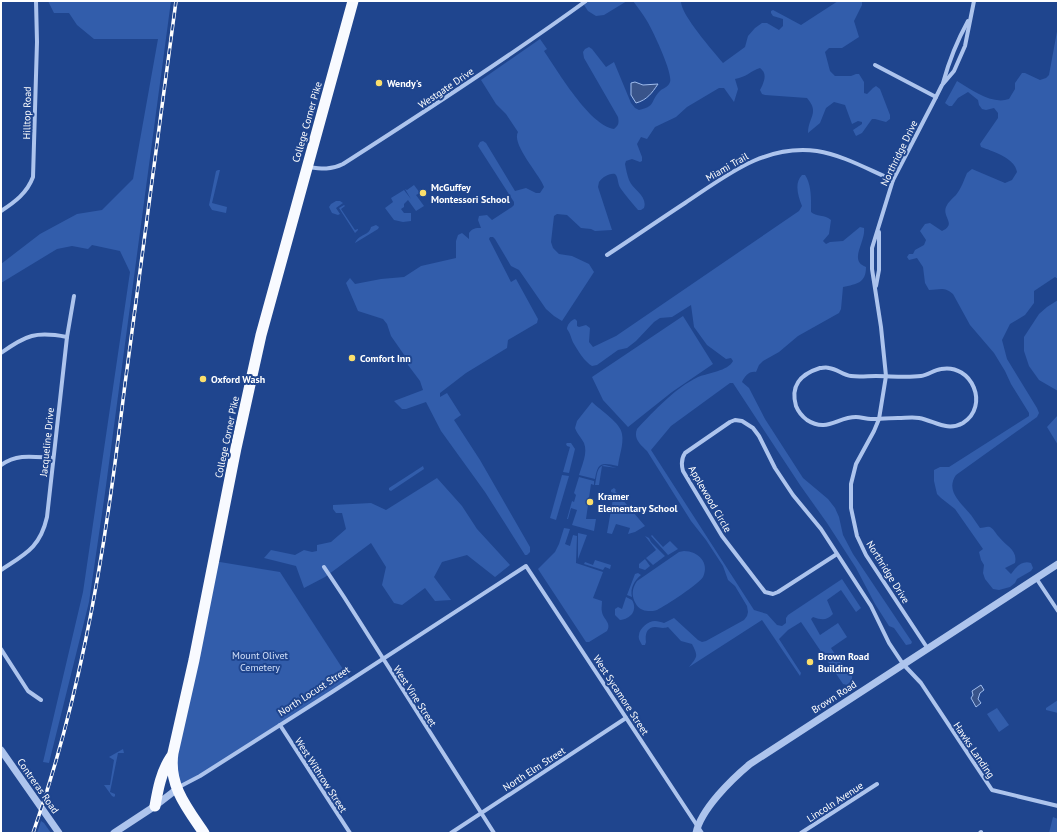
<svg xmlns="http://www.w3.org/2000/svg" width="1059" height="834" viewBox="0 0 1059 834" font-family="'PT Sans',sans-serif">
  <style>
    .green { fill: #325dab }
    .water { fill: #39548a; stroke: #a0bdee }
    .lines { fill: none; stroke-linecap: round; stroke-linejoin: round }
    .minor { stroke: #adc4ed; stroke-width: 4 }
    .tertiary { stroke: #adc4ed; stroke-width: 7 }
    .trunk { stroke: #f8faff; stroke-width: 11 }
    .rail-casing { stroke: #fff; stroke-width: 3.5 }
    .rail { stroke: #1f458e; stroke-width: 2; stroke-dasharray: 6; stroke-linecap: butt }
    .poi-dot { fill: #fbdf6c; stroke: #1f458e; stroke-width: 1.5 }
    .labels { text-anchor: middle; dominant-baseline: central; stroke-width: 4; stroke-linejoin: round; paint-order: stroke }
    .poi-label { font-size: 10px; font-weight: bold; fill: #fff; stroke: #1f458e; text-anchor: start }
    .street-label { font-size: 10px; fill: #fff; stroke: #1f458e }
    .park-label { font-size: 10px; fill: #d2e0f9; stroke: #1f458e }
  </style>
  <rect width="100%" height="100%" fill="#1f458e"/>
  <!-- green -->
  <g class="green">
    <polygon points="48,1 171,1 105,493 89,602 49,763 43,762 83,592 130,272 120,251 92,245 88,249 72,246 57,249 1,283 1,264 40,234 77,214 102,210 133,179 158,39 94,39 77,25 69,13 54,13"/>
    <polygon points="590,1 627,1 604,15 596,16 588,11 584,5"/>
    <path d="M633,1H681C680,14 713,51 723,63L745,47L748,36L755,28L762,23H767L779,30L783,26V19L773,16L771,13V11L773,10L801,25L838,1H862V5L854,21L859,37L842,48H829L825,52L830,71L835,76H851L856,74H859L864,82V93L867,94L873,88L876,86L880,89L890,115V119L886,122L875,119H872L862,133L856,136L853,130L862,124V122L858,121L852,124L845,105L834,102L826,108L820,123L808,133C808,117 820,113 807,98L765,95L762,94L760,90C764,82 768,74 760,68C750,71 747,77 735,79L738,89L734,102L724,88H719L687,107L676,117L655,127L647,139L641,137L637,144L642,157V161L640,162L632,159L626,161L625,164C626,169 627,175 629,180C633,190 648,196 644,208L641,210H638C632,203 626,196 621,189C617,184 619,178 615,174C609,173 603,177 599,182L598,187L612,230L595,231L591,229L581,228L567,215L557,214L554,216L551,242L553,248L559,254L572,256L589,264L594,272L562,321L554,316L546,309L519,270L511,266L495,239L493,237H490L489,239L511,282L516,279L538,319L537,323L508,340L507,348L466,373L440,393V397L447,393L461,415L454,420L480,460L530,547V552L527,555H525L485,492L441,431L426,402L406,409H402L394,401L423,390L420,381L408,365L407,359L391,336L387,324L383,319L358,311L346,283L350,278L355,284L381,279L404,277L421,266L456,258V241L458,235L462,233L469,239V233C473,228 475,228 481,228L478,220L479,216L487,215L492,220L512,207L514,205V202L478,146L480,142L483,141L486,143L515,191L526,188L536,193H540L544,187C540,175 511,144 518,132L506,114L496,104L481,80L540,39L547,49L544,51C557,70 590,126 614,129C619,125 619,123 618,117L584,58L583,52L585,49L589,47L592,49L606,67L614,62L631,103L635,108L639,110C656,106 650,102 659,92C662,88 668,88 670,82C673,73 653,31 647,21C643,14 638,8 633,1Z"/>
    <path d="M1058,26V279L1055,277L1034,291V303L1025,315L1010,324L1002,340L1007,359L1037,408L1039,413L1037,417L956,475C945,491 961,503 971,515C974,519 977,524 980,528C983,528 987,526 990,527C994,529 996,534 999,537C1006,546 1018,550 1015,563L1005,568L1011,574C1016,567 1022,560 1031,563L1033,568L1031,571L1017,579L1015,583L1010,587L999,590L993,589L985,579L983,573L984,565L981,560L979,552L983,549L955,509L941,498L937,494L934,481V470L940,467H949L1029,416V413L1011,384L1005,371L994,353L970,325L953,294C944,286 939,290 929,290L925,283L923,267L917,258L909,260L907,257L909,254H913L915,250L924,245L926,240L920,231L925,224L930,223L942,231C957,224 942,217 946,207C948,202 952,199 956,195C961,189 964,180 967,173L972,169L1005,183L1012,180L1017,172C1015,158 992,151 981,147L980,144L998,118V113L994,108L986,110L982,109L979,105L978,100L968,92L958,98L952,106H949L945,103L957,81C972,90 992,105 1009,99L1015,89V83L1022,73H1025L1040,80L1046,78L1049,75Z"/>
    <polygon points="218,170 220,170 212,203 227,207 226,213 212,210 209,205 216,171"/>
    <path d="M802,175H805C812,185 811,201 811,212C816,217 825,214 831,220L829,234L823,241L826,244L830,242L843,241L860,227L864,228C866,242 848,261 866,267C866,283 857,284 843,287L841,309L839,313L798,336L779,352L763,361L759,365L756,372C749,371 745,376 742,382L749,388L765,419L803,478L828,499L835,508L839,517L843,535L853,554L912,642L911,644L906,645L894,628L889,626L875,604L856,568L827,523L800,485L733,383H730L671,426L651,450L754,610L767,614L777,625L782,626L786,623V618L788,615L842,579L861,608L856,612L841,590L827,600L833,614C826,621 822,620 813,617L811,619L820,635L838,623L847,637L831,648L846,671L852,675V680L847,685L843,684L801,622L788,630L779,639L801,673L800,676L762,620L689,667C698,656 698,656 692,644L681,641L668,627C662,629 660,627 655,627C646,627 645,636 646,642L645,645H642C640,641 638,639 639,635C639,629 648,621 655,621C658,621 661,622 664,623L674,618L698,640L702,642L706,641L744,620L747,616L748,612L747,606L735,586L728,580L723,566L706,540L691,521L647,451C641,445 633,439 637,429C654,411 675,388 698,377C708,373 728,371 733,361L731,358L726,359L707,345L694,327L691,305L672,317L660,318L654,322L636,341L627,348L618,350L597,365L592,366C585,362 578,351 574,344C571,339 571,334 567,329C567,325 571,320 575,319L577,321V326L579,327L586,325L590,328L589,342L593,347L616,336L799,211L802,206C798,196 794,183 802,175Z"/>
    <polygon points="414,185 420,193 416,195 424,206 416,211 408,200 404,204 404,207 401,209 404,213 411,213 411,221 403,222 394,220 385,208 393,202 391,198 404,190 411,199 405,189 407,190"/>
    <polygon points="336,201 340,201 343,203 336,208 340,214 338,215 332,213 329,207 331,204"/>
    <polygon points="344,205 345,206 341,209 355,230 358,229 358,230 355,233 339,208"/>
    <path d="M376,225L379,227L378,229L355,243C360,233 369,236 371,227Z"/>
    <polygon points="1058,300 1058,391 1039,380 1029,366 1024,351 1024,337 1039,314 1047,307"/>
    <polygon points="683,316 713,364 672,392 628,427 603,400 592,377"/>
    <path d="M592,402C600,410 621,423 622,434C624,444 619,456 618,466C602,463 598,461 595,479L579,475C582,465 588,453 584,443C581,437 577,434 575,428L577,421Z"/>
    <polygon points="1058,415 1058,445 1047,427"/>
    <polygon points="567,443 571,443 575,449 569,473 563,472 570,447 567,446 566,444"/>
    <path d="M605,465L617,468L602,466L599,485H595C597,477 596,466 605,465Z"/>
    <polygon points="423,466 424,469 391,491 389,490 389,488"/>
    <polygon points="562,475 569,476 556,520 550,518"/>
    <polygon points="579,477 594,481 594,485 591,484 586,519 596,519 594,531 572,525 577,510 571,508 568,519 567,519 572,501 574,502 576,495 574,493"/>
    <polygon points="437,478 462,506 477,529 510,565 495,577 467,555 442,562 434,577 451,600 435,601 425,588 402,605 394,603 382,585 386,567 371,543 325,577 304,588 296,566 264,558 271,550 295,555 304,550 312,552 317,551 317,545 331,542 346,529 342,513 336,513 333,509 333,505 371,503 386,510"/>
    <polygon points="614,488 616,490 615,491 645,526 635,532 628,534 630,528 616,524 612,534 607,533 614,493 611,492 611,490"/>
    <path d="M564,528L570,529L565,544L570,546L573,535L577,536L576,563L603,572L593,598L602,601C602,605 601,609 602,612C603,619 612,623 607,631L589,642H586L538,569L555,552L559,544Z"/>
    <polygon points="578,533 587,535 578,559"/>
    <polygon points="652,535 663,547 670,541 678,549 668,555 651,536"/>
    <polygon points="645,536 649,538 651,542 665,556 653,565 646,558 656,550"/>
    <path d="M684,551C698,551 710,563 703,577C699,584 665,606 657,610C655,611 651,611 648,611C643,611 638,608 636,604C631,596 632,588 637,581L679,552Z"/>
    <polygon points="645,559 650,566 645,570 639,568 639,564"/>
    <polygon points="595,560 611,565 610,569 605,567 603,570 584,564 585,562 593,565"/>
    <polygon points="214,561 280,572 350,680 177,789 172,773"/>
    <path d="M638,573L641,575C634,581 630,588 632,597L627,595L635,574Z"/>
    <path d="M626,597L632,600C638,610 631,619 620,620L615,615V609L618,607L622,609Z"/>
    <polygon points="1058,700 1058,713 1046,710 1046,708"/>
    <polygon points="997,708 1009,725 999,732 987,714"/>
    <polygon points="123,749 124,753 118,753 110,792 115,794 115,796 114,797 112,796 104,785 110,785 114,760 109,757"/>
    <polygon points="1053,817 1058,819 1058,833 1049,833"/>
    <polygon points="41,821 44,823 51,833 37,833"/>
  </g>
  <!-- water -->
  <g class="water">
    <path d="M635,82L643,85L658,84C652,93 647,100 636,103L631,95V83Z"/>
    <polygon points="981,685 984,690 980,693 978,699 981,703 976,707 971,698 973,695 972,691"/>
  </g>
  <g class="lines">
    <!-- minor -->
    <g class="minor">
      <polyline points="875,65 936,97"/>
      <path d="M943,83C949,61 957,41 968,21"/>
      <path d="M309,167C322,169 331,170 343,164C426,111 506,59 586,1"/>
      <path d="M1,211C15,202 27,193 33,177L37,42L36,1"/>
      <path d="M607,255C633,238 659,220 685,203C726,176 764,144 817,151C843,155 869,170 893,180"/>
      <polyline points="876,286 879,270 879,232"/>
      <path d="M1,353C26,335 36,331 67,337"/>
      <path d="M820,368C823,368 826,367 829,368C837,369 843,375 851,376C859,377 868,376 876,376C890,376 906,378 921,376C928,375 934,370 941,369C972,363 990,406 963,423C947,432 935,421 919,418C913,417 905,418 898,418C889,418 880,419 871,419C866,419 861,417 856,417C837,417 827,433 807,420C803,417 798,411 796,406C790,385 801,374 820,368Z"/>
      <path d="M1,465C18,453 34,457 53,458"/>
      <path d="M837,554L778,592L773,594L765,592L722,536L683,471C681,464 681,459 685,453L730,422L735,420L742,421L753,428L759,436L775,468L793,495L821,529L871,606L889,643L903,664L921,683L992,790L1058,806"/>
      <polyline points="324,567 344,597 494,833"/>
      <path d="M1,570C25,554 40,548 47,517L67,337L74,296"/>
      <polyline points="1036,578 1058,611"/>
      <polyline points="1,649 28,691 41,700"/>
      <polyline points="928,649 866,555 857,536 851,508 851,484 856,464 874,431 879,419 886,376 881,327 872,269 872,248 893,180 936,97 942,85 954,71 965,46 974,1"/>
      <polyline points="280,725 350,833"/>
      <polyline points="177,788 200,776 332,692 526,566 702,833"/>
      <polyline points="451,833 626,718"/>
      <polyline points="801,833 877,784"/>
      <polyline points="980,833 981,832"/>
    </g>
    <!-- tertiary -->
    <g class="tertiary">
      <polyline points="1,750 59,833"/>
      <polyline points="114,833 155,806 177,789"/>
      <path d="M696,833C701,809 732,779 750,764L1058,564"/>
    </g>
    <!-- trunk -->
    <g class="trunk">
      <path d="M155,806C158,789 161,772 171,757"/>
      <path d="M204,833C187,808 168,785 173,753L194,660L236,448L261,335L353,1"/>
    </g>
    <!-- rail casing -->
    <g class="rail-casing">
      <path id="rail" d="M33,833C70,728 93,617 109,506C115,466 120,425 125,384C142,257 159,129 176,1"/>
    </g>
    <!-- rail -->
    <use href="#rail" class="rail"/>
  </g>
  <!-- markers -->
  <g class="poi-dot">
    <circle cx="379" cy="83" r="4"/>
    <circle cx="423" cy="193" r="4"/>
    <circle cx="352" cy="358" r="4"/>
    <circle cx="203" cy="379" r="4"/>
    <circle cx="590" cy="502" r="4"/>
    <circle cx="810" cy="662" r="4"/>
  </g>
  <g class="labels">
    <!-- poi labels -->
    <g class="poi-label">
      <text x="387" y="83">Wendy's</text>
      <text x="431" y="187">McGuffey<tspan x="431" dy="12">Montessori School</tspan></text>
      <text x="360" y="358">Comfort Inn</text>
      <text x="211" y="379">Oxford Wash</text>
      <text x="598" y="496">Kramer<tspan x="598" dy="12">Elementary School</tspan></text>
      <text x="818" y="656">Brown Road<tspan x="818" dy="12">Building</tspan></text>
    </g>
    <!-- street labels -->
    <g class="street-label">
      <text transform="translate(446 88) rotate(-34)">Westgate Drive</text>
      <text transform="translate(27 113) rotate(-89)">Hilltop Road</text>
      <text transform="translate(307 122) rotate(-74)">College Corner Pike</text>
      <text transform="translate(899 153) rotate(-64)">Northridge Drive</text>
      <text transform="translate(727 167) rotate(-30)">Miami Trail</text>
      <text transform="translate(227 437) rotate(-78)">College Corner Pike</text>
      <text transform="translate(47 442) rotate(-84)">Jacqueline Drive</text>
      <text transform="translate(710 499) rotate(60)">Applewood Circle</text>
      <text transform="translate(888 572) rotate(58)">Northridge Drive</text>
      <text transform="translate(314 691) rotate(-33)">North Locust Street</text>
      <text transform="translate(621 695) rotate(57)">West Sycamore Street</text>
      <text transform="translate(415 696) rotate(57)">West Vine Street</text>
      <text transform="translate(834 697) rotate(-33)">Brown Road</text>
      <text transform="translate(974 750) rotate(56)">Hawks Landing</text>
      <text transform="translate(534 769) rotate(-33)">North Elm Street</text>
      <text transform="translate(321 775) rotate(57)">West Withrow Street</text>
      <text transform="translate(38 786) rotate(55)">Contreras Road</text>
      <text transform="translate(835 802) rotate(-33)">Lincoln Avenue</text>
    </g>
    <!-- park labels -->
    <g class="park-label">
      <text x="260" y="655">Mount Olivet<tspan x="260" dy="12">Cemetery</tspan></text>
    </g>
  </g>
  <!-- border -->
  <rect width="1059" height="834" fill="none" stroke="#ffffff" stroke-width="4"/>
</svg>
